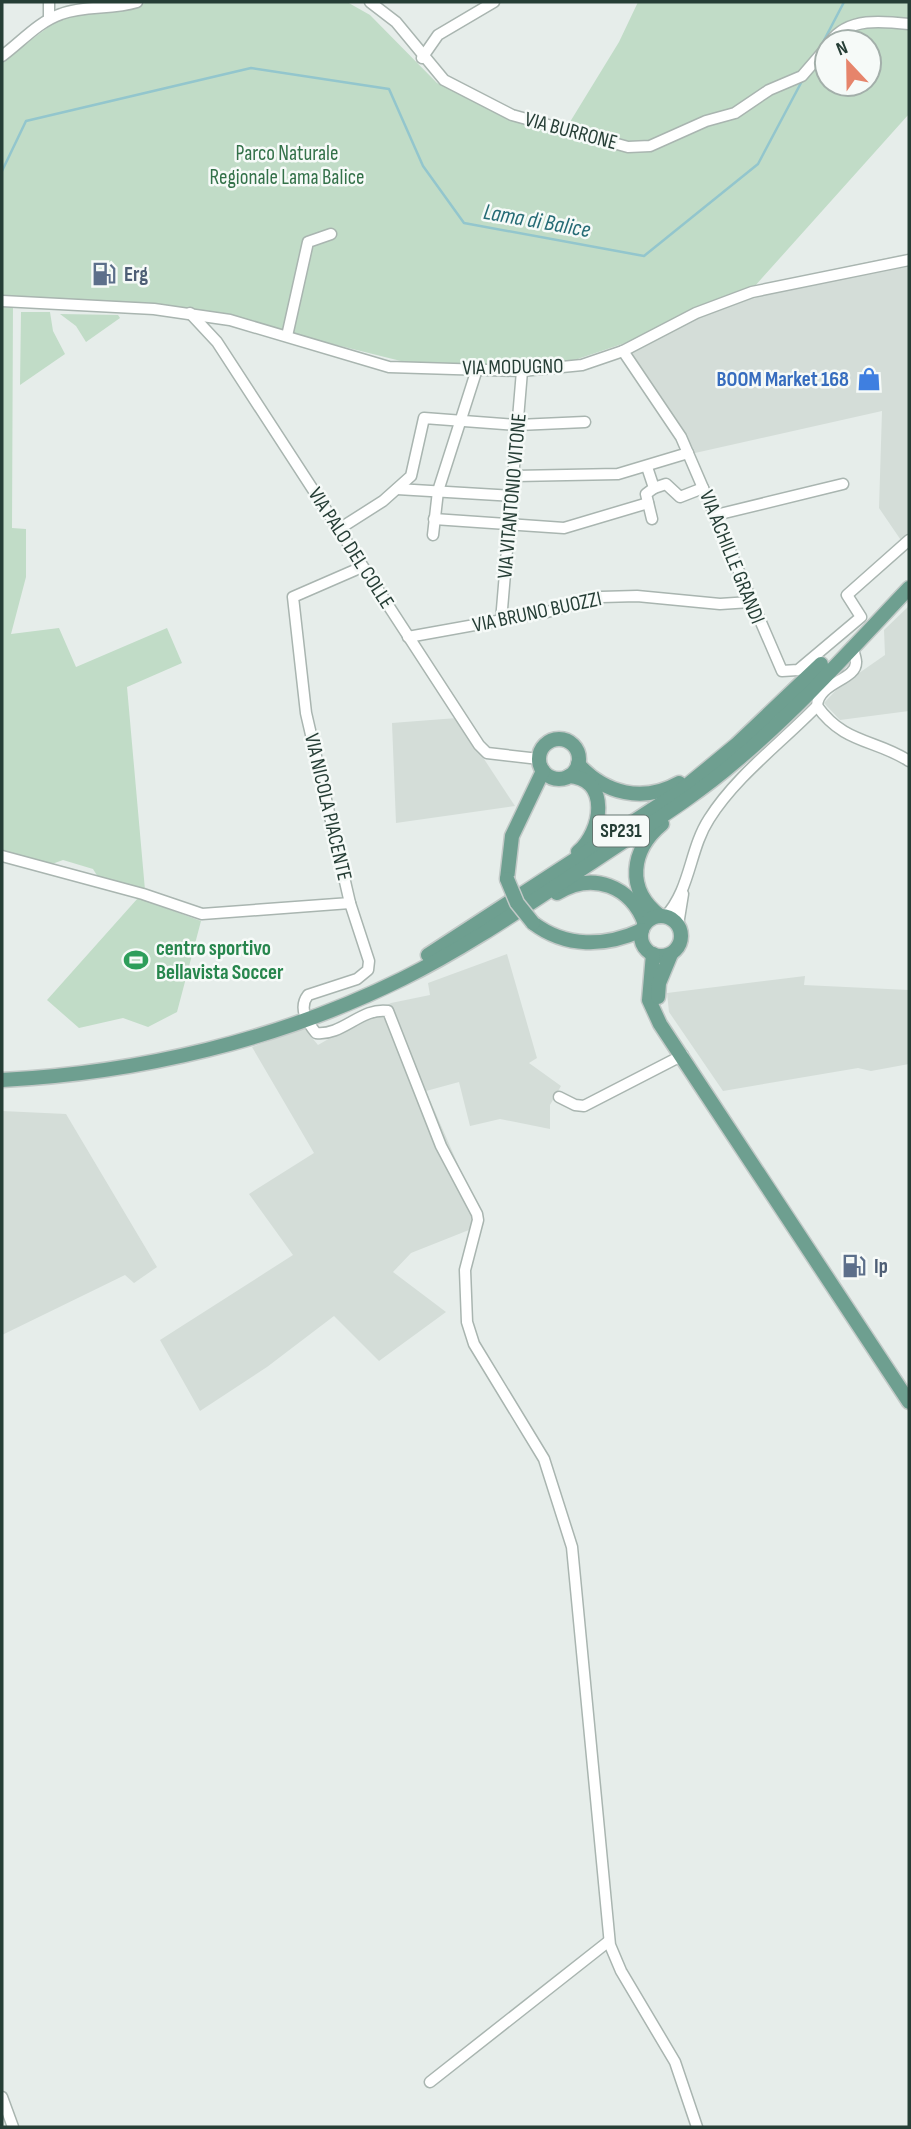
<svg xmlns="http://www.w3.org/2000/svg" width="911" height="2129" viewBox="0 0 911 2129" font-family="'Sofia Sans Condensed',sans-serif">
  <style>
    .built { fill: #d4ddd8 }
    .green { fill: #c1dcc7; fill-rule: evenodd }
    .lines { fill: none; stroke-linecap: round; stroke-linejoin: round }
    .stream { stroke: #93c6cd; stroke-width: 2.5 }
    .minor-casing { stroke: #a9b5b0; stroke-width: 13 }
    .major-casing { stroke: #c2c9c7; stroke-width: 17 }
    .minor { stroke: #fff; stroke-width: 10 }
    .major { stroke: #6e9f90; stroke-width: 14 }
    .major-bridge-casing { stroke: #c2c9c7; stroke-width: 17; stroke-linecap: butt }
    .major-bridge { stroke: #6e9f90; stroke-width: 14 }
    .labels { text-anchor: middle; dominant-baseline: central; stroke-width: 5; stroke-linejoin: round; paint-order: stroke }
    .shield { fill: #f6faf8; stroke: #647670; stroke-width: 2 }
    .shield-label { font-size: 19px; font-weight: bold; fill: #263e36 }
    .street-label { font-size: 21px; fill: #263e36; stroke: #f6faf8 }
    .park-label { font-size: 21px; fill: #337149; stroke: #f6faf8 }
    .service-label { font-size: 21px; font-weight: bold; fill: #4e5e75; stroke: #f6faf8; text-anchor: start }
    .shop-label { font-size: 21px; font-weight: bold; fill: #366cbe; stroke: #f6faf8; text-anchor: end }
    .leisure-label { font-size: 21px; font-weight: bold; fill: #27864d; stroke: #f6faf8; text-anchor: start }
    .water-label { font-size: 23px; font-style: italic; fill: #256b75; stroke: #f6faf8 }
  </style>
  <rect width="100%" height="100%" fill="#e6edea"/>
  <!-- built -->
  <g class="built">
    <polygon points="909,253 909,552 879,508 882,411 695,453 622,344 738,290"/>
    <polygon points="909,606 909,711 840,720 824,703 839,687 885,655 884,630"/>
    <polygon points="457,718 515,806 396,823 392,723"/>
    <polygon points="507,954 537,1058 529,1063 561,1086 550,1105 550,1129 500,1119 470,1126 459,1082 426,1091 484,1224 411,1253 393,1272 446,1312 379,1361 334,1316 267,1367 200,1411 160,1340 293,1255 249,1194 314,1153 252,1047 304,1028 318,1045 391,1003 430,995 428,983"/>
    <polygon points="805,976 804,985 909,990 909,1064 871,1071 858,1068 723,1091 669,1012 667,993"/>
    <polygon points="2,1111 66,1114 157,1267 134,1283 125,1275 2,1335"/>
  </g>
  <!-- green -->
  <g class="green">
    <path d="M149,2H347L370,15L437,83L523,124L562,135L619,42L638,2H909V114L754,287L631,341L548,369L421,366L208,313L13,301L12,528L26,529V577L11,634L59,628L76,667L167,628L182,663L127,687L145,890L98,877L93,869L63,860L52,864L2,850V61L65,15L119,10ZM827,42H869V84H827Z"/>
    <polygon points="21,312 50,312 53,331 65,354 20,385"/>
    <polygon points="60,314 118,315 120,318 86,342 76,326"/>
    <polygon points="138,898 201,921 177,1012 148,1027 123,1018 79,1028 47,1000"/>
  </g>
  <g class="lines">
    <!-- stream -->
    <g class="stream">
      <polyline points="820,48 844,2"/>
      <polyline points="2,171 26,121 251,68 389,89 423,166 464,223 644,256 758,164 802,81"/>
    </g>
    <!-- minor casing -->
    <g class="minor-casing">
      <g id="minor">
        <polyline points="370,2 396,22 444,80 512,115 628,147 650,146 706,121 735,113 769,90 802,76 827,47"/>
        <polyline points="49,19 49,2"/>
        <path d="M830,42C848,17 883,21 909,24"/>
        <path d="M2,56C21,42 38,22 61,14C85,5 112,10 137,2"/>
        <polyline points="422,58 438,35 494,2"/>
        <polyline points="2,301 154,309 230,320 389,367 522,371 582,365 623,351 696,313 752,292 909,260"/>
        <polyline points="190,313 217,342 479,745 487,753 539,759"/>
        <polyline points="287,336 308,242 331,234"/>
        <polyline points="623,351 681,437 782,671 798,670 861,617 847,595 909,540"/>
        <polyline points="647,467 654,488 646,494 652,519"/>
        <polyline points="515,476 618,474 688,453"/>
        <polyline points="654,488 666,484 680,497 703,488"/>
        <polyline points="397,489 513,496"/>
        <polyline points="716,515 843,484"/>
        <polyline points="434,519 564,528 648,503"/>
        <polyline points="339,529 383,501 411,476 424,418 518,425 585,422"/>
        <polyline points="433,535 438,491 477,369"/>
        <polyline points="501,621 522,371"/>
        <polyline points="408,637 547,612 601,597 637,596 720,604 750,602"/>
        <path d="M817,706C844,744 875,739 909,761"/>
        <polyline points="2,856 143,894 202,914 350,903 306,713 293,597 362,567"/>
        <path d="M350,903L369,961L368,970L357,979L308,995C298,1008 307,1022 316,1033C343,1036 361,1007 388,1011L441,1146L477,1214L478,1220L465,1270L467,1322L474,1344L544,1459L572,1547L610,1945L621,1971L675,2062L697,2127"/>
        <path d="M665,917C691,889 689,850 709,819C736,776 781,743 817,706C818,682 857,680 856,662C856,657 853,651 852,646"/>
        <polyline points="678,925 683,894"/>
        <polyline points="559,1097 575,1105 584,1106 683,1055"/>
        <polyline points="430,2082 609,1941"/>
        <polyline points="2,2097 13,2127"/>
      </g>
    </g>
    <!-- major casing -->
    <g class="major-casing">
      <g id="major">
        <circle cx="559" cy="759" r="20"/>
        <path d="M578,764C605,794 643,803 679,783"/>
        <path d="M569,776C611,779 602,832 578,852"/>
        <polyline points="507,879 512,836 543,771"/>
        <path d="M557,893C593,871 631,886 645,924"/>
        <path d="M660,916C625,889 631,850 662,824"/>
        <circle cx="661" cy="936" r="20"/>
        <path d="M533,923C566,948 605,947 642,930"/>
        <polyline points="653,954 649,1000 660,1024 909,1402"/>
        <polyline points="428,955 679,792 736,745 821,664"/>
        <polyline points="658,997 659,983 671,954"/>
        <path d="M2,1080C139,1073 279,1040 402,979C467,947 527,905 588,865C638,831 691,800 736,761C798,709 854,646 909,588"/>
      </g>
    </g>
    <!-- minor -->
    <use href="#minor" class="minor"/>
    <!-- major -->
    <use href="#major" class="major"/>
    <!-- major-bridge casing -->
    <g class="major-bridge-casing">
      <polyline id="major-bridge" points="507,879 517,903 533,923"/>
    </g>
    <!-- major-bridge -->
    <use href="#major-bridge" class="major-bridge"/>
  </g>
  <!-- icons -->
  <defs>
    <g id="fuel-bare" transform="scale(1.89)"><path d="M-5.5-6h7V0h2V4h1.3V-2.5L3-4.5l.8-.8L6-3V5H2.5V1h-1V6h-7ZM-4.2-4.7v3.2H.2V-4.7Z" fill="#5c6f8a" stroke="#f6faf8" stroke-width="2.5" paint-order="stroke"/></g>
    <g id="shop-bare" transform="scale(1.89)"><path d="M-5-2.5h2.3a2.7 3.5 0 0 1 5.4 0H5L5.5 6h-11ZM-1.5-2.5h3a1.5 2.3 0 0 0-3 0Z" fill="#3f7fe0" stroke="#f6faf8" stroke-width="2.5" paint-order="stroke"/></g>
    <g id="stadium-bare" transform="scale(1.89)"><path d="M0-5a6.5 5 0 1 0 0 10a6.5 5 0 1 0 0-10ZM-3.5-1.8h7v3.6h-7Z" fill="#2e9e5b" stroke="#f6faf8" stroke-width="2.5" paint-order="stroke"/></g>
  </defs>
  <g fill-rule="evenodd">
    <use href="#fuel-bare" x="104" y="274"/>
    <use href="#shop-bare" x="869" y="379"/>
    <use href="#stadium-bare" x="136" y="960"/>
    <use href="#fuel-bare" x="854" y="1266"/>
  </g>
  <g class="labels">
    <!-- shield labels -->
    <rect class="shield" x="593" y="815.5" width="56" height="31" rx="5"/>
    <g class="shield-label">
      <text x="621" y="831">SP231</text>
    </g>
    <!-- street labels -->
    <g class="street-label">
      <text transform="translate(571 131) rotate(15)">VIA BURRONE</text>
      <text transform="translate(513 367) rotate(-1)">VIA MODUGNO</text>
      <text transform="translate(512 496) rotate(-85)">VIA VITANTONIO VITONE</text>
      <text transform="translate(351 548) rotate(57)">VIA PALO DEL COLLE</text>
      <text transform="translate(732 557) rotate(68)">VIA ACHILLE GRANDI</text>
      <text transform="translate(537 612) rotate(-12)">VIA BRUNO BUOZZI</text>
      <text transform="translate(328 807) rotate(77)">VIA NICOLA PIACENTE</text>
    </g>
    <!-- park labels -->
    <g class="park-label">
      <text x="287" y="153">Parco Naturale<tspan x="287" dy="24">Regionale Lama Balice</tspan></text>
    </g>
    <!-- service labels -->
    <g class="service-label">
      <text x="124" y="274">Erg</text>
      <text x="874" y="1266">Ip</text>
    </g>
    <!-- shop labels -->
    <g class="shop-label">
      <text x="849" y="379">BOOM Market 168</text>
    </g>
    <!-- leisure labels -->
    <g class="leisure-label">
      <text x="156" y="948">centro sportivo<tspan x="156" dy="24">Bellavista Soccer</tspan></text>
    </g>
    <!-- water labels -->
    <g class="water-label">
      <text transform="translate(537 221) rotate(10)">Lama di Balice</text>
    </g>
  </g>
  <!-- border -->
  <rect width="911" height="2129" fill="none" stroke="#263e36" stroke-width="7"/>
  <!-- north arrow -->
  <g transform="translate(848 63) rotate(338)"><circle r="33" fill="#f6faf8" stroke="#a3afaa" stroke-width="2"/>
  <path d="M0-5L12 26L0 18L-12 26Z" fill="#e6846b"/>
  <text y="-10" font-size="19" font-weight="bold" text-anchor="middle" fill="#263e36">N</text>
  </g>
</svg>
